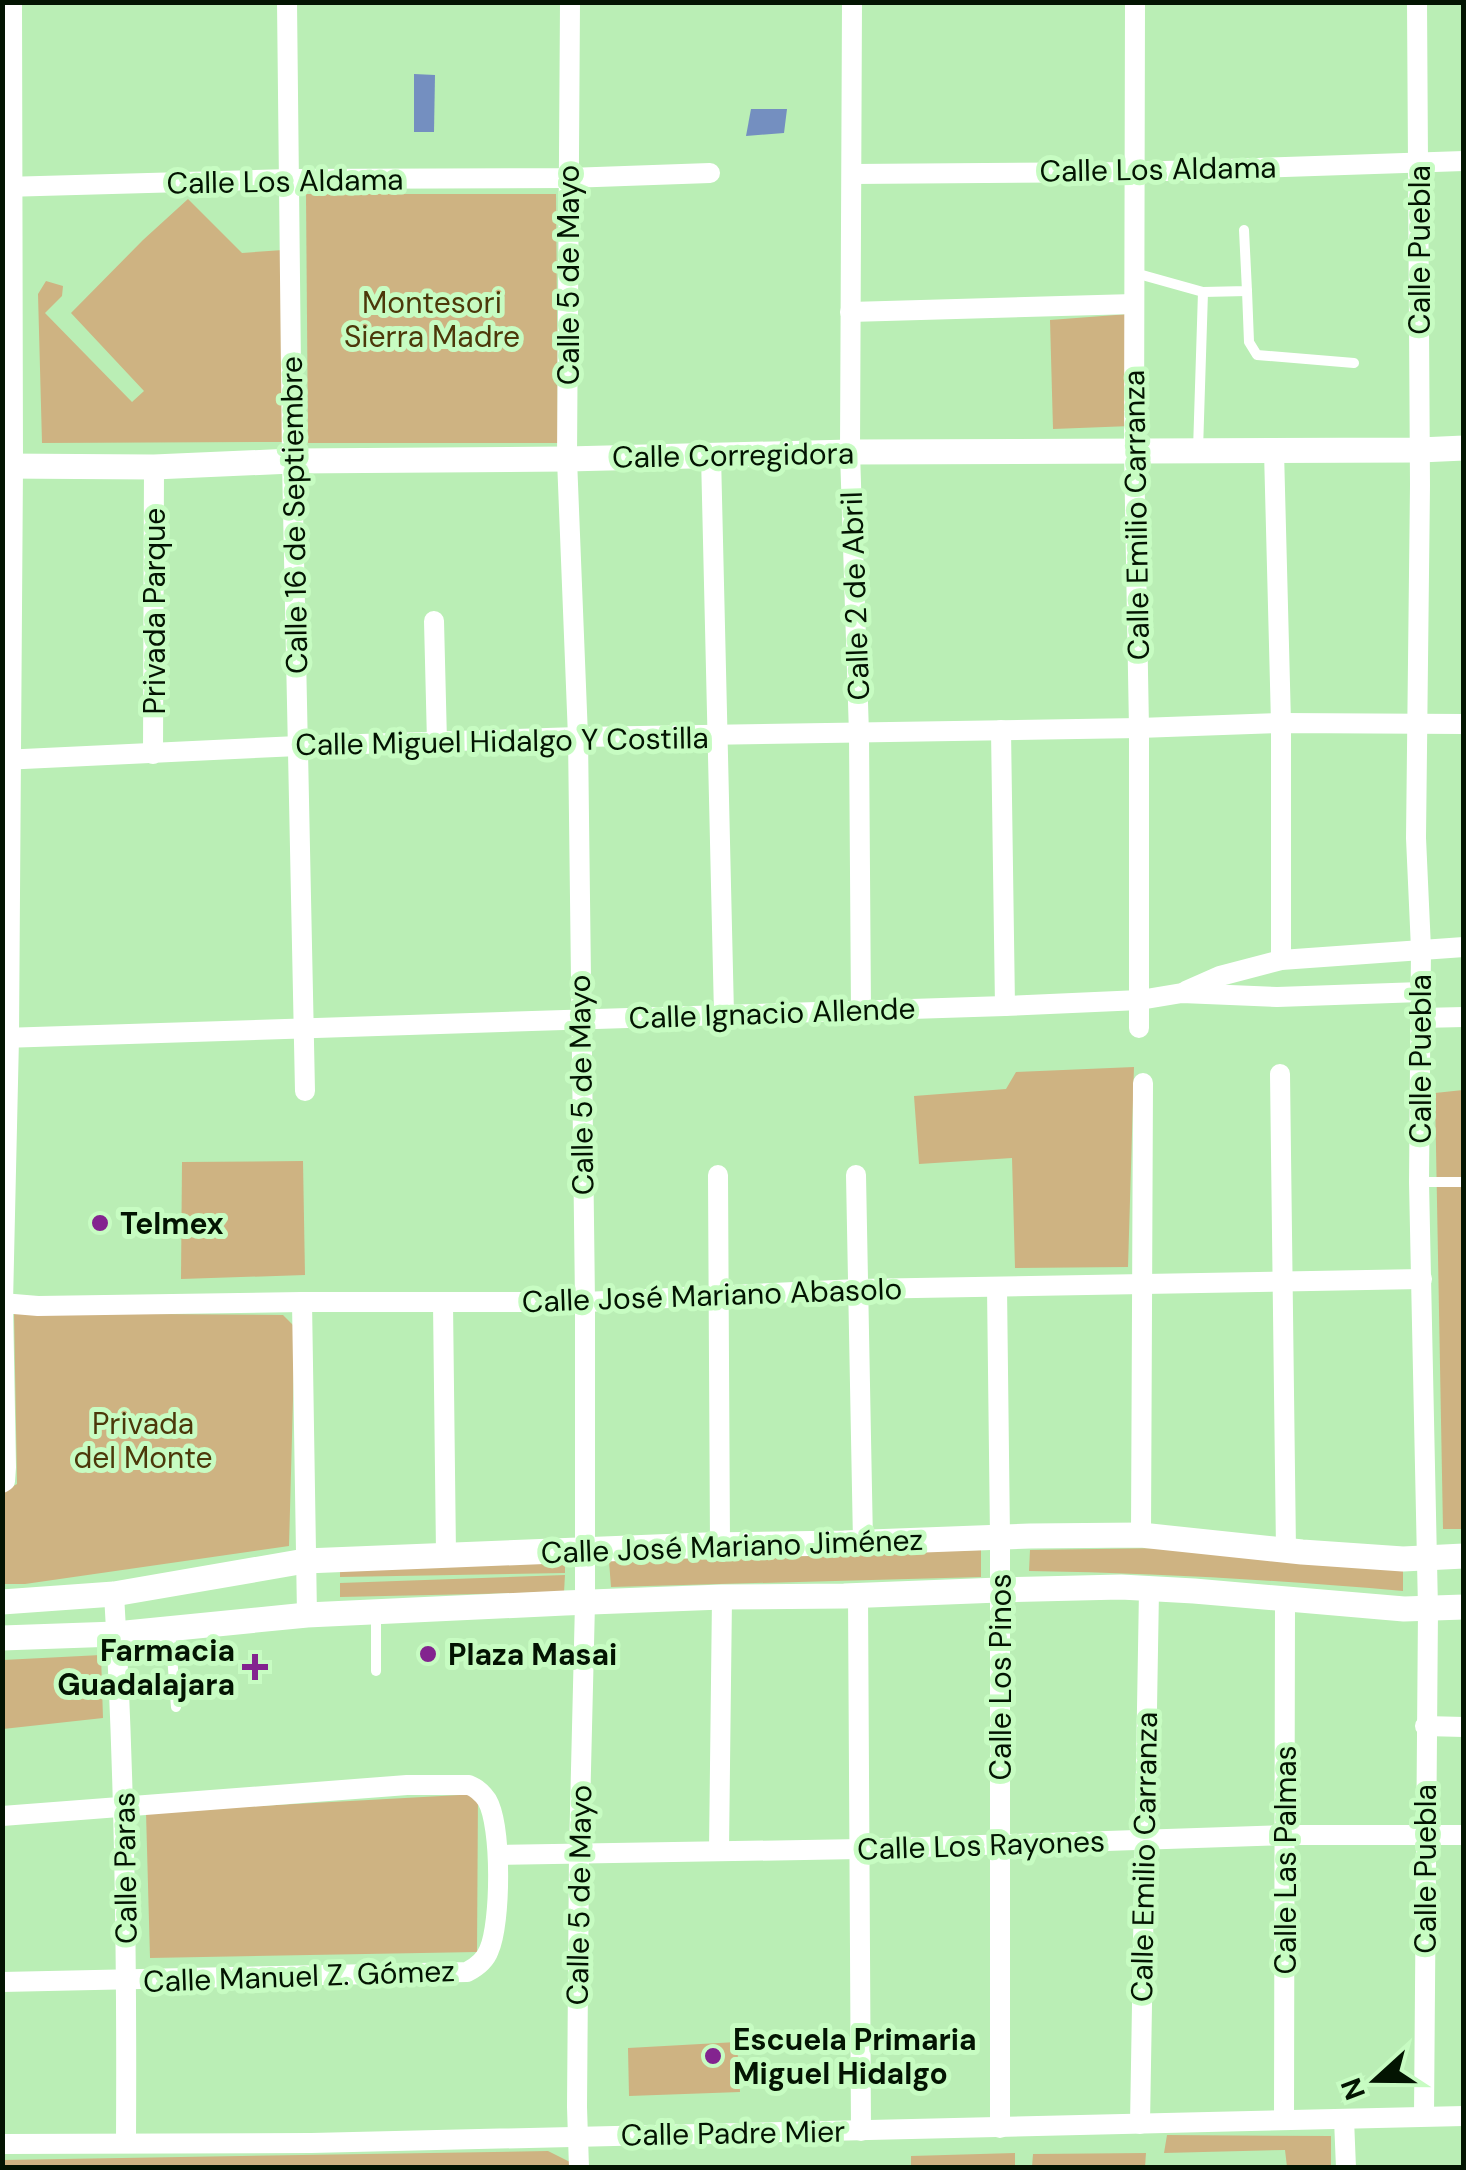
<svg xmlns="http://www.w3.org/2000/svg" width="1466" height="2170" viewBox="0 0 1466 2170" font-family="'DM Sans',sans-serif">
  <style>
    .green { fill: #ceb382 }
    .water { fill: #748fc0 }
    .lines { fill: none; stroke-linecap: round; stroke-linejoin: round }
    .service { stroke: #fff; stroke-width: 10 }
    .minor { stroke: #fff; stroke-width: 20 }
    .tertiary { stroke: #fff; stroke-width: 25 }
    .poi-dot { fill: #83248f; stroke: #c7fcc2; stroke-width: 4 }
    .labels { text-anchor: middle; dominant-baseline: central; stroke-width: 10; stroke-linejoin: round; paint-order: stroke }
    .street-label { font-size: 30px; fill: #031402; stroke: #c7fcc2 }
    .park-label { font-size: 30px; fill: #4c380a; stroke: #c7fcc2 }
    .poi-label { font-size: 30px; font-weight: bold; fill: #031402; stroke: #c7fcc2; text-anchor: start }
  </style>
  <rect width="100%" height="100%" fill="#baeeb5"/>
  <!-- green -->
  <g class="green">
    <polygon points="306,194 556,194 558,443 308,443"/>
    <polygon points="188,199 242,253 283,250 283,442 42,443 38,294 46,281 63,286 62,296 45,313 132,402 144,391 71,313 143,240"/>
    <polygon points="1129,314 1131,426 1053,429 1050,320"/>
    <polygon points="1134,1067 1128,1267 1015,1268 1012,1158 919,1164 914,1096 1006,1089 1016,1072"/>
    <polygon points="1463,1090 1463,1529 1443,1529 1435,1093"/>
    <polygon points="303,1161 305,1275 181,1279 182,1162"/>
    <polygon points="14,1313 283,1315 295,1327 289,1546 25,1584 3,1584 3,1492 17,1484"/>
    <path d="M1165,1548L1403,1570V1591C1278,1580 1154,1573 1029,1571L1030,1550Z"/>
    <polygon points="981,1550 981,1577 611,1587 609,1561"/>
    <polygon points="565,1556 565,1573 340,1577 340,1564"/>
    <polygon points="565,1575 564,1592 340,1597 340,1583"/>
    <polygon points="101,1655 103,1718 3,1729 3,1660"/>
    <polygon points="478,1794 477,1952 150,1958 146,1812"/>
    <polygon points="737,2042 740,2092 629,2096 628,2048"/>
    <polygon points="1167,2135 1331,2136 1331,2167 1287,2167 1285,2150 1164,2153"/>
    <polygon points="548,2151 570,2162 570,2167 3,2168 2,2160"/>
    <polygon points="1015,2153 1015,2167 911,2167 911,2156"/>
    <polygon points="1146,2153 1145,2167 1032,2167 1033,2154"/>
  </g>
  <!-- water -->
  <g class="water">
    <polygon points="414,74 435,75 434,132 414,132"/>
    <polygon points="751,109 787,109 784,133 746,136"/>
  </g>
  <g class="lines">
    <!-- service -->
    <g class="service">
      <polyline points="1135,273 1203,292 1198,450"/>
      <polyline points="1247,291 1249,342 1257,355 1354,363"/>
      <polyline points="1203,292 1247,291 1244,230"/>
      <polyline points="1420,1182 1464,1182"/>
      <polyline points="376,1614 376,1671"/>
      <polyline points="170,1630 176,1707"/>
    </g>
    <!-- minor -->
    <g class="minor">
      <polyline points="287,2 292,461 305,1091"/>
      <polyline points="570,2 567,459 578,737 585,1302 585,1603 579,1853 577,2107 579,2168"/>
      <polyline points="852,2 850,452 859,734 861,1010"/>
      <polyline points="1135,2 1134,450 1139,728 1139,1028"/>
      <polyline points="1417,2 1420,485 1416,838 1421,949 1419,1182 1428,1609 1424,2116"/>
      <polyline points="853,174 1135,172 1464,161"/>
      <polyline points="4,187 290,179 568,178 710,173"/>
      <polyline points="850,312 1134,304"/>
      <polyline points="1274,451 1281,723 1281,960"/>
      <polyline points="711,455 724,1014"/>
      <polyline points="434,621 437,742"/>
      <polyline points="1001,730 1005,1006"/>
      <polyline points="153,754 154,467"/>
      <polyline points="2,760 298,746 578,737 1139,728 1281,723 1464,724"/>
      <polyline points="1186,991 1220,976 1281,960 1464,947"/>
      <polyline points="1421,1018 1464,1017"/>
      <polyline points="2,1038 1005,1006 1140,1000 1182,993 1277,997 1421,992"/>
      <polyline points="1280,1074 1286,1551"/>
      <polyline points="718,1175 720,1545"/>
      <polyline points="856,1175 863,1542"/>
      <polyline points="997,1287 1000,1537 1000,2128"/>
      <polyline points="302,1302 307,1615"/>
      <polyline points="2,1303 38,1306 302,1302 585,1302 858,1289 1422,1279"/>
      <polyline points="443,1303 446,1554"/>
      <polyline points="2,1483 5,1481 6,1467 3,1303 9,1038 13,466 12,2"/>
      <polyline points="1141,1535 1143,1083"/>
      <path d="M114,1594C125,1776 127,1959 126,2142"/>
      <polyline points="858,1594 861,2131"/>
      <polyline points="1425,1726 1464,1727"/>
      <path d="M2,1816L407,1785H469C477,1788 482,1793 487,1800C502,1826 501,1923 489,1950C485,1961 477,1967 467,1972L2,1982"/>
      <polyline points="719,1850 722,1597"/>
      <polyline points="498,1855 861,1849 1285,1835 1464,1835"/>
      <polyline points="1344,2119 1346,2168"/>
      <polyline points="1284,2120 1285,1599"/>
      <polyline points="1140,2124 1149,1590"/>
      <polyline points="2,2144 311,2143 1464,2116"/>
    </g>
    <!-- tertiary -->
    <g class="tertiary">
      <polyline points="2,466 154,467 292,461 567,459 850,452 1420,450 1464,448"/>
      <polyline points="2,1602 114,1594 305,1561 705,1545 844,1543 1030,1536 1141,1535 1302,1552 1403,1559 1464,1556"/>
      <polyline points="2,1638 116,1634 307,1615 565,1603 722,1597 844,1596 999,1590 1121,1587 1194,1591 1404,1609 1464,1607"/>
    </g>
  </g>
  <!-- markers -->
  <g class="poi-dot">
    <circle cx="100" cy="1223" r="10"/>
    <circle cx="428" cy="1654" r="10"/>
    <path d="M250 1652h10v10h10v10h-10v10h-10v-10h-10v-10h10z"/>
    <circle cx="713" cy="2056" r="10"/>
  </g>
  <g class="labels">
    <!-- street labels -->
    <g class="street-label">
      <text transform="translate(1158 169) rotate(-1)">Calle Los Aldama</text>
      <text transform="translate(285 181) rotate(-1)">Calle Los Aldama</text>
      <text transform="translate(1419 250) rotate(-90)">Calle Puebla</text>
      <text transform="translate(568 275) rotate(-90)">Calle 5 de Mayo</text>
      <text transform="translate(733 455) rotate(-1)">Calle Corregidora</text>
      <text transform="translate(294 515) rotate(-91)">Calle 16 de Septiembre</text>
      <text transform="translate(1136 515) rotate(-91)">Calle Emilio Carranza</text>
      <text transform="translate(855 596) rotate(-92)">Calle 2 de Abril</text>
      <text transform="translate(154 611) rotate(-90)">Privada Parque</text>
      <text transform="translate(502 741) rotate(-1)">Calle Miguel Hidalgo Y Costilla</text>
      <text transform="translate(772 1013) rotate(-2)">Calle Ignacio Allende</text>
      <text transform="translate(1420 1059) rotate(-90)">Calle Puebla</text>
      <text transform="translate(581 1085) rotate(-91)">Calle 5 de Mayo</text>
      <text transform="translate(712 1295) rotate(-2)">Calle José Mariano Abasolo</text>
      <text transform="translate(732 1546) rotate(-2)">Calle José Mariano Jiménez</text>
      <text transform="translate(1000 1677) rotate(-90)">Calle Los Pinos</text>
      <text transform="translate(981 1845) rotate(-2)">Calle Los Rayones</text>
      <text transform="translate(1144 1857) rotate(-89)">Calle Emilio Carranza</text>
      <text transform="translate(1285 1860) rotate(-90)">Calle Las Palmas</text>
      <text transform="translate(125 1868) rotate(-91)">Calle Paras</text>
      <text transform="translate(1425 1869) rotate(-90)">Calle Puebla</text>
      <text transform="translate(579 1895) rotate(-89)">Calle 5 de Mayo</text>
      <text transform="translate(299 1976) rotate(-2)">Calle Manuel Z. Gómez</text>
      <text transform="translate(733 2133) rotate(-1)">Calle Padre Mier</text>
    </g>
    <!-- park labels -->
    <g class="park-label">
      <text x="432" y="302">Montesori<tspan x="432" dy="34">Sierra Madre</tspan></text>
      <text x="143" y="1423">Privada<tspan x="143" dy="34">del Monte</tspan></text>
    </g>
    <!-- poi labels -->
    <g class="poi-label">
      <text x="120" y="1223">Telmex</text>
      <text x="235" y="1650" text-anchor="end">Farmacia<tspan x="235" dy="34">Guadalajara</tspan></text>
      <text x="448" y="1654">Plaza Masai</text>
      <text x="733" y="2039">Escuela Primaria<tspan x="733" dy="34">Miguel Hidalgo</tspan></text>
    </g>
  </g>
  <!-- border -->
  <rect width="1466" height="2170" fill="none" stroke="#031402" stroke-width="10"/>
  <!-- north arrow -->
  <g transform="translate(1376 2080) rotate(249)" stroke="#c7fcc2" stroke-width="8" paint-order="stroke">
  <path d="M0-8L18 38L0 25L-18 38Z" fill="#031402"/>
  <text y="-15" font-size="28" font-weight="bold" text-anchor="middle" fill="#031402">N</text>
  </g>
</svg>
